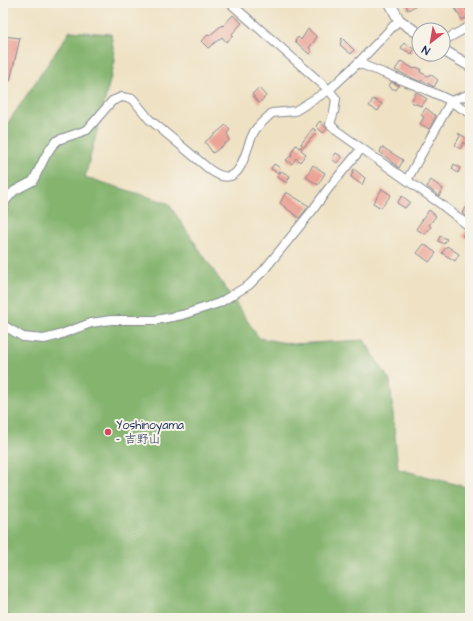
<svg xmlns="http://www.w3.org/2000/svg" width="473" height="621" viewBox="0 0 473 621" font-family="'Architects Daughter','Klee One',sans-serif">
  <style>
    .forest { fill: #84b46e; stroke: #507266 }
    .building { fill: #eba396 }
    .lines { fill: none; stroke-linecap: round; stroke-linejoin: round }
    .minor-casing { stroke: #858891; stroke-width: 10 }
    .major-casing { stroke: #858891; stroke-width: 12 }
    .path { stroke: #858891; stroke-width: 1.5; stroke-dasharray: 1 3; stroke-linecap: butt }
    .minor { stroke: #fff; stroke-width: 8 }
    .major { stroke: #fff; stroke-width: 10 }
    .poi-dot { fill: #d1495b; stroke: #f7f3e8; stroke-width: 1.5 }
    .labels { text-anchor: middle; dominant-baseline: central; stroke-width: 4; stroke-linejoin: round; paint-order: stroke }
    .poi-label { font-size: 12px; fill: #1b2f5e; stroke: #f7f3e8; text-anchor: start }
  </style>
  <rect width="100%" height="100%" fill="#f7f3e8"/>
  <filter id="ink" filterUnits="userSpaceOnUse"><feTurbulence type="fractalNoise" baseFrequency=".025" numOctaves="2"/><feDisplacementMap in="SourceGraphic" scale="8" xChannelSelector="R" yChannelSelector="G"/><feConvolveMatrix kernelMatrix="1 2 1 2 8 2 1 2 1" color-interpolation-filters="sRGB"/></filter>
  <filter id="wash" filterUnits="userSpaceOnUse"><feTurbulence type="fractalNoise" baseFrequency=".012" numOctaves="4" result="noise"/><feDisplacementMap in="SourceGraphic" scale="16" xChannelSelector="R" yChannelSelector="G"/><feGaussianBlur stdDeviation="0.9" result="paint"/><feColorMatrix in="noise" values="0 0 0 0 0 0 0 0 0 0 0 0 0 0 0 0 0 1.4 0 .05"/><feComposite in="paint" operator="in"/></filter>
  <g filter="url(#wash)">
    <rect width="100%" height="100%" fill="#efe2c4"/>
    <!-- forest -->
    <polygon class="forest" points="70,31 111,34 115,61 85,177 168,203 259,338 292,344 364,340 390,381 398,469 470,488 470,618 3,618 3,130"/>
    <g id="blocks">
      <!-- building -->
      <g class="building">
        <polygon points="405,3 420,3 408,10"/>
        <polygon points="452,3 461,3 470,16 462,20"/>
        <polygon points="233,15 242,23 231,35 233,36 226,42 222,37 208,48 201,41 208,35 209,36 222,25 223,26"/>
        <polygon points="308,29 317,37 309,48 312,51 309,54 295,41 298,37 301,40"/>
        <polygon points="3,36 20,38 10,81 3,80"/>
        <polygon points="342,38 354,50 351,54 340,45"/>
        <polygon points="404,43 414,49 412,54 401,48"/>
        <polygon points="420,54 437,54 432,61"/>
        <polygon points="401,61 414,69 416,67 421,69 420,72 428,76 430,74 438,80 434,87 422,80 421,82 395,70"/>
        <polygon points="391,82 399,85 396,90 389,87"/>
        <polygon points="259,88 266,96 259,103 252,94"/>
        <polygon points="416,92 427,99 421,106 411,102"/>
        <polygon points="373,99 382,104 378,111 369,106"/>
        <polygon points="426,108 436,116 429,129 420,124 424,117 421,115"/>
        <polygon points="320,121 327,129 323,133 316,126"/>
        <polygon points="226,125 230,130 227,133 230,140 213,153 205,142"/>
        <polygon points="313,128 317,132 304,147 301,144"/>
        <polygon points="458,133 470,140 470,152 464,142 460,149 455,145 460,136"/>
        <polygon points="296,145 299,148 301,147 302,148 301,150 306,154 300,162 296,158 292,164 286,160 292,155 291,153"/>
        <polygon points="382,147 403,160 399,168 380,152"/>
        <polygon points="336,153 342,157 337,163 332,159"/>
        <polygon points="274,164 280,168 278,173 271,169"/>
        <polygon points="454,164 460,168 458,173 452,169"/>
        <polygon points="313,165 325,173 318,185 306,177"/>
        <polygon points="354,169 365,178 362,185 351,177"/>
        <polygon points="281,171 290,176 287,183 277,177"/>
        <polygon points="431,180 443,189 439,196 427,187"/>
        <polygon points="382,189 391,195 381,208 373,203"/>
        <polygon points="286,192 309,206 299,218 280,203"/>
        <polygon points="402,196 410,202 405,208 397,203"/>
        <polygon points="470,203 470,219 462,213"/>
        <polygon points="429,210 436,216 429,225 431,227 425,234 416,229"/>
        <polygon points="466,231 470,232 470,240 462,236"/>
        <polygon points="440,236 447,239 444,244 438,241"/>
        <polygon points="424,244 436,253 429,262 417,253"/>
        <polygon points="447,246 459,254 455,261 442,253"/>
      </g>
    </g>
  </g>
  <g filter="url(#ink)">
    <use href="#blocks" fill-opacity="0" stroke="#858891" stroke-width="1"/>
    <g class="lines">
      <!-- minor casing -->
      <g class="minor-casing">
        <g id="minor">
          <polyline points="230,3 329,90 336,99 334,112 330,124 337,131 442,205 470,227"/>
          <polyline points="443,41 470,26"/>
          <path d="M358,63C389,76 422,86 451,101L407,180"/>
          <polyline points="470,94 451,101 456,105 470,113"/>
          <path d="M3,209L6,200L14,191L33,181L45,157L51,147L58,140L87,130L112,101L122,97L133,99L149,119L209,169C241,193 243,155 253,134C256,126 266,119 272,113L295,111L329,90L358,63L399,20"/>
          <polyline points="3,325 23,337 44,339 56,336 91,323 111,320 156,320 182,315 219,303 249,285 264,270 312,211 328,189 361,149"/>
        </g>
      </g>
      <!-- major casing -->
      <g class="major-casing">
        <g id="major">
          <polyline points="390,3 399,20 419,34"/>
          <polyline points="443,50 470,66"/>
        </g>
      </g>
      <!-- path -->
      <polyline class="path" points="3,601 12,618"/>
      <!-- minor -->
      <use href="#minor" class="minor"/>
      <!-- major -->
      <use href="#major" class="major"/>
    </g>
  </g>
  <!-- markers -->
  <circle class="poi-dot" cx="108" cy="432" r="4"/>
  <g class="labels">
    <!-- poi labels -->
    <g class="poi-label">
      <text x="116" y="425">Yoshinoyama<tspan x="116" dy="14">- 吉野山</tspan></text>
    </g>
  </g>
  <!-- margin -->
  <rect width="473" height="621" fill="none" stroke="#f7f3e8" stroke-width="16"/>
  <!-- north arrow -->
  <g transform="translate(431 42) rotate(211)"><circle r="19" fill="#f7f3e8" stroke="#9fa5b1"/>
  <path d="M0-3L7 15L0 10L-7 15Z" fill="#d1495b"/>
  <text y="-6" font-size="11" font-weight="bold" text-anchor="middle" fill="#1b2f5e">N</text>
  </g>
</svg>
